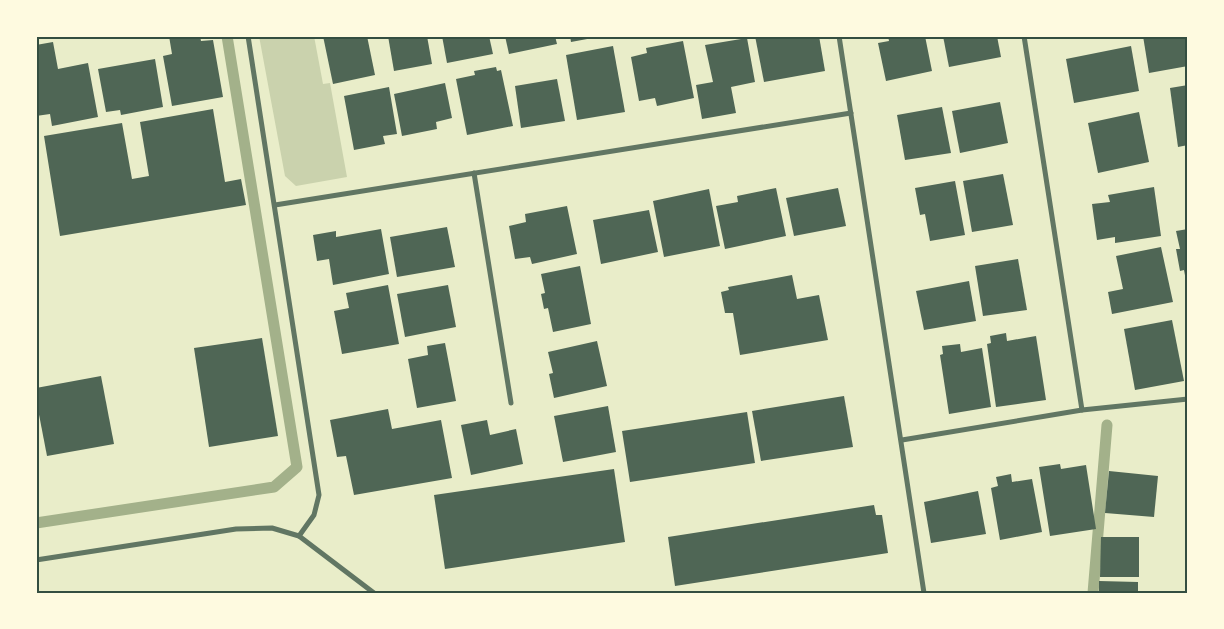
<svg xmlns="http://www.w3.org/2000/svg" width="1224" height="629" viewBox="0 0 1224 629" font-family="Karla,sans-serif">
  <style>
    .green { fill: #cad2ad }
    .lines { fill: none; stroke-linecap: round; stroke-linejoin: round }
    .stream { stroke: #a3b18a; stroke-width: 11 }
    .building { fill: #4f6655 }
    .minor { stroke: #617663; stroke-width: 5 }
    .neatline { fill: none; stroke: #344e41; stroke-width: 2 }
  </style>
  <rect width="100%" height="100%" fill="#e9edc9"/>
  <!-- green -->
  <polygon class="green" points="259,36 314,36 323,84 330,83 347,177 296,186 285,176"/>
  <g class="lines">
    <!-- stream -->
    <g class="stream">
      <polyline points="36,523 274,487 297,467 227,36"/>
      <polyline points="1093,593 1107,425"/>
    </g>
  </g>
  <!-- building -->
  <g class="building">
    <polygon points="169,36 200,36 201,41 213,40 223,97 172,106 163,56 172,54"/>
    <polygon points="323,36 367,36 375,75 333,84"/>
    <polygon points="388,36 427,36 432,64 394,71"/>
    <polygon points="442,36 489,36 493,54 447,63"/>
    <polygon points="505,36 555,36 557,44 509,54"/>
    <polygon points="570,36 598,36 598,37 571,42"/>
    <polygon points="755,36 819,36 825,71 764,82"/>
    <polygon points="888,36 925,36 932,71 886,81 878,43 889,41"/>
    <polygon points="943,36 997,36 1001,57 949,67"/>
    <polygon points="1143,36 1188,36 1188,66 1149,73"/>
    <polygon points="747,38 755,82 731,87 736,113 702,119 696,85 713,82 705,45"/>
    <polygon points="683,41 694,98 657,106 655,98 639,101 631,57 647,53 646,48"/>
    <polygon points="53,42 58,69 88,63 98,117 52,126 50,114 36,116 36,45"/>
    <polygon points="613,46 625,112 577,120 566,55"/>
    <polygon points="1131,46 1139,91 1074,103 1066,59"/>
    <polygon points="155,59 163,107 121,115 120,110 106,112 98,69"/>
    <polygon points="496,67 497,71 501,70 513,126 467,135 456,79 475,75 474,71"/>
    <polygon points="557,79 565,121 521,128 515,86"/>
    <polygon points="445,83 452,118 436,122 437,129 402,136 394,94"/>
    <polygon points="1188,85 1188,145 1178,147 1170,88"/>
    <polygon points="389,87 397,134 383,136 385,144 354,150 344,96"/>
    <polygon points="1000,102 1008,143 960,153 952,111"/>
    <polygon points="942,107 951,153 905,160 897,115"/>
    <polygon points="213,109 225,182 241,179 246,205 60,236 44,136 122,123 132,179 149,176 140,122"/>
    <polygon points="1139,112 1149,162 1098,173 1088,123"/>
    <polygon points="1003,174 1013,225 972,232 963,181"/>
    <polygon points="955,181 965,235 930,241 925,214 920,215 915,188"/>
    <polygon points="1154,187 1161,236 1115,243 1115,237 1097,240 1092,204 1110,202 1108,195"/>
    <polygon points="776,188 786,236 725,249 716,206 738,202 737,196"/>
    <polygon points="838,188 846,226 794,236 786,198"/>
    <polygon points="709,189 720,246 664,257 653,201"/>
    <polygon points="567,206 577,254 532,264 530,257 515,259 509,226 526,222 525,214"/>
    <polygon points="649,210 658,252 601,264 593,220"/>
    <polygon points="447,227 455,267 397,277 390,237"/>
    <polygon points="381,229 389,274 333,285 329,259 317,261 313,235 336,231 336,237"/>
    <polygon points="1188,229 1188,286 1187,286 1184,270 1180,271 1176,249 1180,249 1176,231"/>
    <polygon points="1161,247 1173,302 1112,314 1108,292 1123,289 1116,256"/>
    <polygon points="1018,259 1027,310 983,316 975,266"/>
    <polygon points="580,266 591,324 553,332 548,308 544,309 541,294 545,293 541,274"/>
    <polygon points="792,275 797,299 819,295 828,340 740,355 733,313 725,313 721,292 729,290 728,287"/>
    <polygon points="969,281 976,321 924,330 916,291"/>
    <polygon points="388,285 399,344 342,354 334,311 349,308 346,293"/>
    <polygon points="448,285 456,327 405,337 397,294"/>
    <polygon points="1172,320 1184,381 1135,390 1124,329"/>
    <polygon points="1006,333 1007,341 1036,336 1046,400 996,407 987,344 991,343 990,336"/>
    <polygon points="262,338 278,436 209,447 194,348"/>
    <polygon points="597,341 607,386 554,398 549,374 553,373 548,352"/>
    <polygon points="445,343 456,401 417,408 408,359 428,355 427,346"/>
    <polygon points="960,344 961,352 982,348 991,407 949,414 940,355 943,354 942,346"/>
    <polygon points="101,376 114,444 47,456 36,399 36,388"/>
    <polygon points="844,396 853,447 761,461 752,411"/>
    <polygon points="608,406 616,452 563,462 554,416"/>
    <polygon points="388,409 392,429 441,420 452,478 354,495 346,456 337,457 330,420"/>
    <polygon points="747,412 755,463 630,482 622,431"/>
    <polygon points="487,420 490,435 516,429 523,464 471,475 461,425"/>
    <polygon points="1060,464 1061,469 1086,465 1096,529 1050,536 1039,467"/>
    <polygon points="614,469 625,542 445,569 434,495"/>
    <polygon points="1109,471 1158,476 1154,517 1105,513"/>
    <polygon points="1011,474 1012,482 1032,479 1042,532 1000,540 991,488 998,486 996,477"/>
    <polygon points="978,491 986,534 931,543 924,502"/>
    <polygon points="874,505 876,515 882,515 888,553 675,586 668,537"/>
    <polygon points="1101,537 1139,537 1139,577 1100,577"/>
    <polygon points="1099,581 1138,582 1138,593 1099,593"/>
  </g>
  <g class="lines">
    <!-- minor -->
    <g class="minor">
      <polyline points="248,36 319,495 314,515 299,536"/>
      <polyline points="839,36 924,593"/>
      <polyline points="1024,36 1082,410"/>
      <polyline points="474,173 511,403"/>
      <polyline points="275,205 851,113"/>
      <polyline points="902,440 1082,410 1188,399"/>
      <polyline points="36,560 236,529 272,528 299,536 374,593"/>
    </g>
  </g>
  <!-- border -->
  <rect width="1224" height="629" fill="none" stroke="#fefae0" stroke-width="75"/>
  <rect x="38" y="38" width="1148" height="554" class="neatline"/>
</svg>
